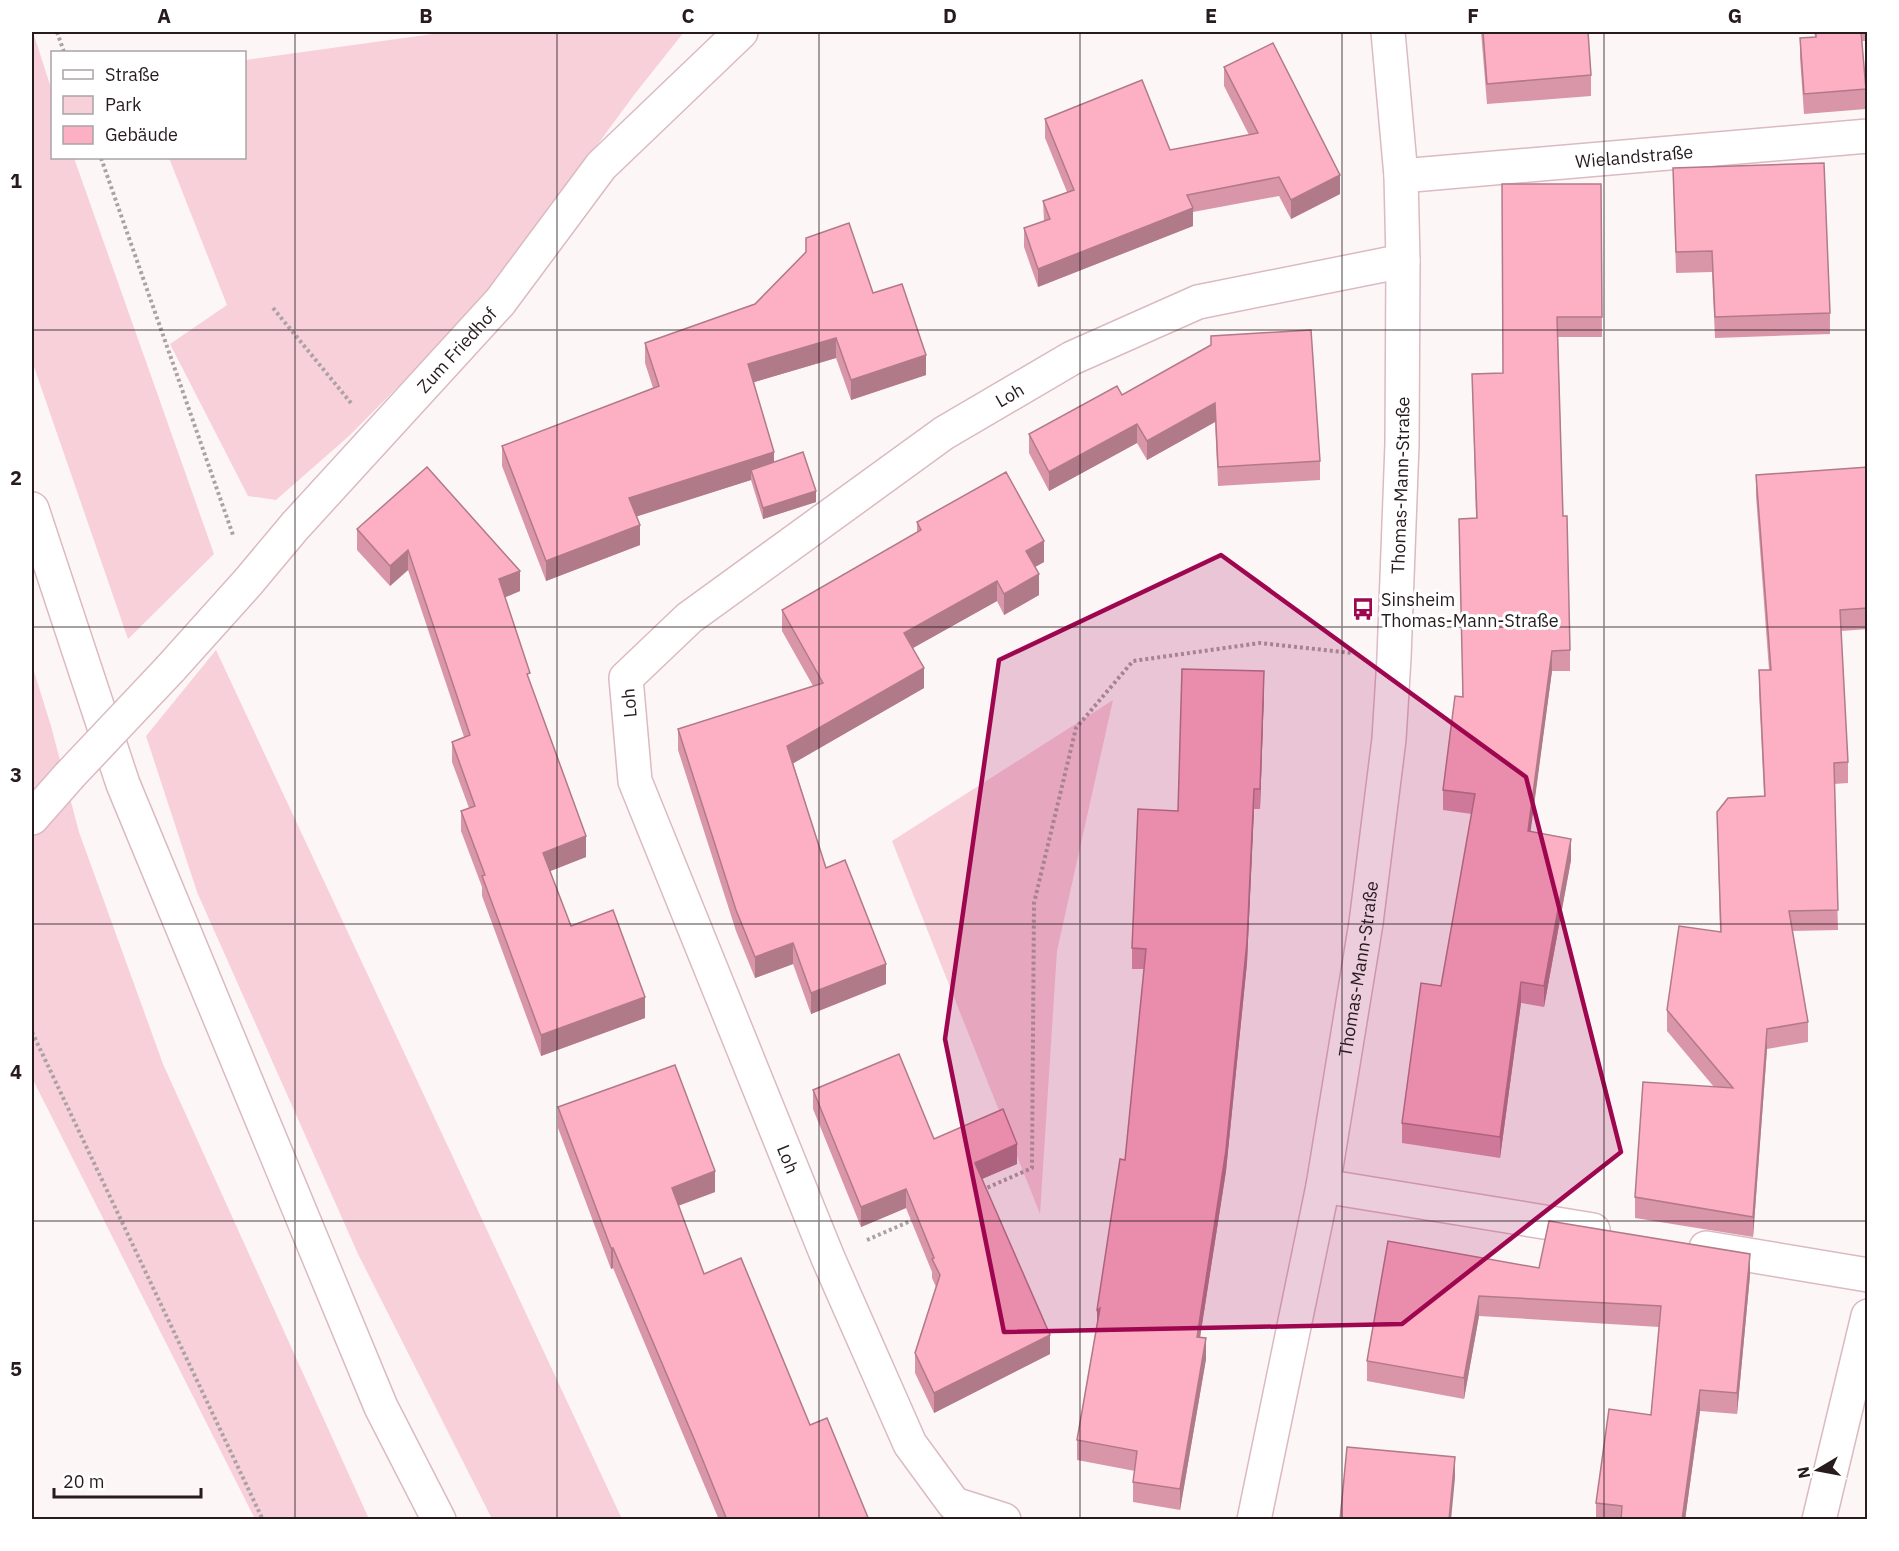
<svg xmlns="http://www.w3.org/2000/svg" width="1899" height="1551" viewBox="0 0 1899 1551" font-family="'IBM Plex Sans',sans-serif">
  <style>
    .green { fill: #f8d0da }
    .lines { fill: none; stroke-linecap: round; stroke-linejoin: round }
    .street-casing { stroke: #dbbac2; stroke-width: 36 }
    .highway-casing { stroke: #dbbac2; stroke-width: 36 }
    .path { stroke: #aba2a3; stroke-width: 4; stroke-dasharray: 3 3; stroke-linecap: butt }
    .street { stroke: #fff; stroke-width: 33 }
    .highway { stroke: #fff; stroke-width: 33 }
    .street-bridge-casing { stroke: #dbbac2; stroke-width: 36; stroke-linecap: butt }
    .street-bridge { stroke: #fff; stroke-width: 33 }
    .wall { fill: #da96a9 }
    .shaded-wall { fill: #b17a89 }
    .building { fill: #fdafc4; stroke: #b17a89; stroke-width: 1.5 }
    .marked { fill: #9e0750; fill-opacity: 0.2; stroke: #9e0750; stroke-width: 4.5; stroke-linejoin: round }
    .grid { fill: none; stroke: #271b1e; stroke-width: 1.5; stroke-opacity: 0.55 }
    .labels { text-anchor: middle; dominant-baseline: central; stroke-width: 6; stroke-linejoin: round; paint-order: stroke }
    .street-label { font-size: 18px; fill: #271b1e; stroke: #fff }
    .poi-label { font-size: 18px; fill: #271b1e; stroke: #fff; text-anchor: start }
    .neatline { fill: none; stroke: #271b1e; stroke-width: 2 }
    .grid-label { font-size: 20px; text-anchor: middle; font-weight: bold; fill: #271b1e }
  </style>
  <rect width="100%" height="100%" fill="#fdf6f7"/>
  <!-- green -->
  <g class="green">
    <polygon points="32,32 33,32 52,91 52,158 74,158 214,554 128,639 32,361"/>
    <polygon points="447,32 684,32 634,95 480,304 349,436 276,500 248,496 170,344 227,305 169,158 244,158 245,60"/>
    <polygon points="216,650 622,1519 492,1519 358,1254 197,892 146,736"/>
    <polygon points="32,665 51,726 79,832 163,1064 369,1519 255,1519 32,1078"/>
    <polygon points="1113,700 1057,951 1040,1214 892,841"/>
  </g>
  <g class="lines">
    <!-- street casing -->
    <g class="street-casing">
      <g id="street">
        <path id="s1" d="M1401,176L1868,136"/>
        <path id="s2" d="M170,669L249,581L295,526L500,302L601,166L741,32"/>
        <polyline points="32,818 69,776"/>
        <polyline points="1323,1186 1593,1230"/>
        <polyline points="1706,1248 1868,1275"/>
        <path id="s3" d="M1004,1520L954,1504L910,1444L828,1258L635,781L626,678L689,618L944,433L1072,358L1198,302L1403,261"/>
        <path id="s4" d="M1254,1520L1323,1186L1366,923L1389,739L1394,658L1402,444L1403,261L1401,176L1388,32"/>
        <polyline points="1819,1520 1868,1316"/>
      </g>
    </g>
    <!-- highway casing -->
    <g class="highway-casing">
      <polyline id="highway" points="32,509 123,784 381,1407 439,1520"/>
    </g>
    <!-- path -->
    <g class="path">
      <polyline points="57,32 64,52"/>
      <polyline points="101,158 233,535"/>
      <polyline points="273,308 351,403"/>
      <polyline points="32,1032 263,1520"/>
      <polyline points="982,1190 1032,1168 1034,903 1076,728 1133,661 1260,643 1352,653"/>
      <polyline points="867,1240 915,1219"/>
    </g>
    <!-- street -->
    <use href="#street" class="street"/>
    <!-- highway -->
    <use href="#highway" class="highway"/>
    <!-- street-bridge casing -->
    <g class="street-bridge-casing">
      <polyline id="street-bridge" points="69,776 170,669"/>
    </g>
    <!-- street-bridge -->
    <use href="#street-bridge" class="street-bridge"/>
  </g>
  <!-- wall -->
  <g class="wall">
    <polygon points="1481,32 1588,32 1591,75 1591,96 1487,104"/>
    <polygon points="1814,32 1868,32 1868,41 1862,41 1866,89 1866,109 1804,114 1800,58 1800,38 1815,37"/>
    <polygon points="1224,67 1340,194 1291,219 1279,196 1193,212 1193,226 1038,287 1024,247 1024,228 1044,221 1043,201 1067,192 1045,138 1045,119 1170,150 1249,135 1224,86"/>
    <polygon points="1673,168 1830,313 1830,334 1715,338 1712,272 1676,273"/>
    <polygon points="1601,184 1602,337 1558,337 1563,516 1570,650 1570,671 1552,671 1530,831 1571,860 1544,1007 1521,1003 1500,1158 1402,1143 1402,1123 1441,986 1472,814 1443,810 1443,790 1462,697 1476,518 1472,374 1503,373"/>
    <polygon points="873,293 926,375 851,400 836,358 754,382 774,462 816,502 763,519 751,480 636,516 640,545 546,581 502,466 502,446 653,388 645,363 645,343 755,304"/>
    <polygon points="1211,336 1320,461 1320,480 1218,486 1215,422 1147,460 1137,443 1049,491 1029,453 1029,434 1122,395 1211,345"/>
    <polygon points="1868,467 1868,629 1841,631 1848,762 1848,783 1834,784 1838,930 1792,931 1808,1022 1808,1042 1767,1049 1753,1237 1635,1218 1635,1197 1714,1087 1667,1031 1667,1010 1720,931 1717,812 1764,796 1759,691 1759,670 1769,670 1756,496 1756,475"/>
    <polygon points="917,522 1044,562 1035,567 1039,595 1004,615 997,601 913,648 924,688 793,763 826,868 886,984 811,1014 793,964 755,978 736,931 678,750 678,729 813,686 782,631 782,610 917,532"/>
    <polygon points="357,529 520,591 505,597 530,683 586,857 550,871 571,926 645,1018 541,1056 482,896 482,887 461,831 461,811 469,808 452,762 452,742 464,737 408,570 390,586 357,550"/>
    <polygon points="1264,692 1260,809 1254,809 1247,963 1226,1171 1200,1337 1206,1359 1180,1510 1133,1502 1133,1482 1135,1471 1077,1460 1077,1440 1125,1160 1144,969 1132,969 1132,948 1178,811"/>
    <polygon points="813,1090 934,1139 1017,1164 982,1179 1050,1354 934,1413 915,1373 915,1353 936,1287 932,1278 932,1272 906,1208 861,1227 813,1109"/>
    <polygon points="558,1107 715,1192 678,1206 704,1274 810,1425 869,1520 719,1520 613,1268 611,1269 558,1128"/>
    <polygon points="1388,1241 1539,1268 1750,1275 1737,1414 1700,1411 1685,1520 1596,1520 1596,1503 1651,1415 1659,1327 1479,1316 1464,1399 1367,1381 1367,1361"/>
  </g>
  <!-- shaded-wall -->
  <g class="shaded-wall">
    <polygon points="1340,175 1340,194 1291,219 1291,200"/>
    <polygon points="1193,208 1193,226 1038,287 1038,269"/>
    <polygon points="836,338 836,358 748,384 748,364"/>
    <polygon points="926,355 926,375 851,400 851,380"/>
    <polygon points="1215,403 1215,422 1147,460 1147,441"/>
    <polygon points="1137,424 1137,443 1049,491 1049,472"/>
    <polygon points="774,452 774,472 751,470 751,480 629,519 629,498"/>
    <polygon points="816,491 816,502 763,519 763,508"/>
    <polygon points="640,525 640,545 546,581 546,561"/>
    <polygon points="1044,541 1044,562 1026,572 1026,551"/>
    <polygon points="408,550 408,570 390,586 390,566"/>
    <polygon points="520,571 520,591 499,600 499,579"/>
    <polygon points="1039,574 1039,595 1004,615 1004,594"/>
    <polygon points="997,581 997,601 904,653 904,633"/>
    <polygon points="1552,651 1552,671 1528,851 1528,831"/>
    <polygon points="924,668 924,688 787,767 787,746"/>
    <polygon points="1264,671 1264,692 1260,809 1260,789"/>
    <polygon points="1254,789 1254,809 1247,963 1226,1171 1197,1357 1197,1337"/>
    <polygon points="586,836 586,857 543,874 543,853"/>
    <polygon points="1571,839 1571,860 1544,1007 1544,986"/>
    <polygon points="793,943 793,964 755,978 755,957"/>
    <polygon points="886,964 886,984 811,1014 811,993"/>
    <polygon points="1521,982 1521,1003 1500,1158 1500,1137"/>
    <polygon points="645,997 645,1018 541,1056 541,1035"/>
    <polygon points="1767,1029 1767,1049 1753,1237 1753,1217"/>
    <polygon points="1017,1144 1017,1164 975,1182 975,1163"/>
    <polygon points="715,1171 715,1192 672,1208 672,1188"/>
    <polygon points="906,1189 906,1208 861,1227 861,1207"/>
    <polygon points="611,1248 613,1248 613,1268 611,1269"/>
    <polygon points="1750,1254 1750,1275 1737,1414 1737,1393"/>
    <polygon points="1479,1296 1479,1316 1464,1399 1464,1378"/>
    <polygon points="1100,1308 1097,1330 1097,1310"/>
    <polygon points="1050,1335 1050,1354 934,1413 934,1393"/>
    <polygon points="1206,1338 1206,1359 1180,1510 1180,1489"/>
    <polygon points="1700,1390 1700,1411 1685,1520 1682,1520"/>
    <polygon points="1455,1457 1455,1478 1451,1520 1449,1520"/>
  </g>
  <!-- building -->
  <g class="building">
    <polygon points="1483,32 1588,32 1591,75 1487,84"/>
    <polygon points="1816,32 1861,32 1866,89 1804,94 1800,38 1816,37"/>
    <polygon points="1273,43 1340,175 1291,200 1279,177 1187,195 1193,208 1038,269 1024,228 1050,219 1043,201 1074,190 1045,119 1142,80 1170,150 1258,133 1224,67"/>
    <polygon points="1824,163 1830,313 1715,317 1712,251 1676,252 1673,168"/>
    <polygon points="1502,184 1601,184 1602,317 1557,317 1563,516 1567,516 1570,650 1552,651 1528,831 1571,839 1544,986 1521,982 1500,1137 1402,1123 1421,983 1441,986 1475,794 1443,790 1455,696 1463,697 1459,519 1477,518 1472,374 1503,373"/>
    <polygon points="849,223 873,293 902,284 926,355 851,380 836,338 748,364 774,452 629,498 640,525 546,561 502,446 659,386 645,343 755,304 806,252 806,238"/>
    <polygon points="1311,330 1320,461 1218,467 1215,403 1147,441 1137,424 1049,472 1029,434 1117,386 1122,395 1211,345 1211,336"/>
    <polygon points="803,452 816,491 763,508 751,470"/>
    <polygon points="427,467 520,571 499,579 530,673 527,674 586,836 543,853 571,926 613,910 645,997 541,1035 482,876 485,875 461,811 475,806 452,742 470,735 408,550 390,566 357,529"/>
    <polygon points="1868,467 1868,608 1840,610 1848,762 1834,763 1838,910 1789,911 1808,1022 1767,1029 1753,1217 1635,1197 1643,1082 1733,1088 1667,1010 1679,926 1721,932 1717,812 1728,798 1765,796 1759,670 1771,670 1756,475"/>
    <polygon points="1006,472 1044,541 1026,551 1039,574 1004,594 997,581 904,633 924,668 787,746 826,868 845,860 886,964 811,993 793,943 755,957 736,910 678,729 823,683 782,610 921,530 917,522"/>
    <polygon points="1182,669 1264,671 1260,789 1254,789 1247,942 1226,1150 1197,1337 1206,1338 1180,1489 1133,1482 1137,1451 1077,1440 1100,1308 1097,1310 1120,1159 1125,1160 1146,949 1132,948 1138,809 1178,811"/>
    <polygon points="899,1054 934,1139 1003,1109 1017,1144 975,1163 1050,1335 934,1393 915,1353 940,1275 932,1259 934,1258 906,1189 861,1207 813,1090"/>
    <polygon points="675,1065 715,1171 672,1188 704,1274 741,1258 810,1425 827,1418 869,1520 727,1520 695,1441 613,1248 611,1248 558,1107"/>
    <polygon points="1549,1221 1750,1254 1737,1393 1700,1390 1682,1520 1621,1520 1622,1506 1596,1503 1609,1409 1651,1415 1661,1306 1479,1296 1464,1378 1367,1361 1388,1241 1539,1268"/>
    <polygon points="1347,1447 1455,1457 1449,1520 1340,1520"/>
  </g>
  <!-- marked area -->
  <path class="marked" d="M1221,555L1526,777L1621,1152L1402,1324L1004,1332L945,1039L999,660Z"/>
  <!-- grid -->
  <path class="grid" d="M295,32V1520M557,32V1520M819,32V1520M1080,32V1520M1342,32V1520M1604,32V1520M32,330H1868M32,627H1868M32,924H1868M32,1221H1868"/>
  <!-- icons -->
  <defs>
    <g id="bus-bare" transform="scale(1.8)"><path d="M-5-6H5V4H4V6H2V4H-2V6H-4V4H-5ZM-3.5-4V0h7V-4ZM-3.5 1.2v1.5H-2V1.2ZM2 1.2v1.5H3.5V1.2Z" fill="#9e0750" stroke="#fff" stroke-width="2.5" paint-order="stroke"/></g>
  </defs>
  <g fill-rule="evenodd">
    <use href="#bus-bare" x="1363" y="609"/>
  </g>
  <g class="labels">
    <!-- street labels -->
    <g class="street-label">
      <text stroke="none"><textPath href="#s1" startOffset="234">Wielandstraße</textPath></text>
      <text stroke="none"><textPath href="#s2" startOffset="429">Zum Friedhof</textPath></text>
      <text stroke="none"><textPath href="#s3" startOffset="1426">Loh</textPath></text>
      <text stroke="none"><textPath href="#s4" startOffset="1047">Thomas-Mann-Straße</textPath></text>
      <text transform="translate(629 703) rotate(-95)">Loh</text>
      <text stroke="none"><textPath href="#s4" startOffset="561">Thomas-Mann-Straße</textPath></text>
      <text transform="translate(788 1159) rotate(68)">Loh</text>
    </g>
    <!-- poi labels -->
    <g class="poi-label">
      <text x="1381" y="599">Sinsheim<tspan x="1381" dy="21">Thomas-Mann-Straße</tspan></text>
    </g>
  </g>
  <!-- border -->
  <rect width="1899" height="1551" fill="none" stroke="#ffffff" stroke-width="66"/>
  <!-- legend -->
  <rect x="51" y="51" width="195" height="108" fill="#ffffff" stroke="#a9a4a5" stroke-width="1.5"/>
  <rect x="63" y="70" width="30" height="9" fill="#ffffff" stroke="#a9a4a5" stroke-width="1.5"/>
  <text x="105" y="81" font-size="18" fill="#271b1e">Straße</text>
  <rect x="63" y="96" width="30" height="18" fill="#f8d0da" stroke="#a9a4a5" stroke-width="1.5"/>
  <text x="105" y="111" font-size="18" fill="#271b1e">Park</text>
  <rect x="63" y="126" width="30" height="18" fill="#fdafc4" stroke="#a9a4a5" stroke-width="1.5"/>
  <text x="105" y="141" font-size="18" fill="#271b1e">Gebäude</text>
  <!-- north arrow -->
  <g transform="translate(1818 1470) rotate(260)" stroke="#ffffff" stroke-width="4.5" paint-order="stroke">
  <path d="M0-4.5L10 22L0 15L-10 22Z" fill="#271b1e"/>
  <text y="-9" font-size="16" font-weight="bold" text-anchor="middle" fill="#271b1e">N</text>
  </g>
  <!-- scale -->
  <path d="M54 1488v9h147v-9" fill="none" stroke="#271b1e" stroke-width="3"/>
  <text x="63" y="1488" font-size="18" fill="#271b1e" stroke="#ffffff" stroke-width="4.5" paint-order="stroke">20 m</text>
  <rect x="33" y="33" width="1833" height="1485" class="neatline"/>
  <g class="grid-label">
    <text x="164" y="23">A</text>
    <text x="426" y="23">B</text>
    <text x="688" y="23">C</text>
    <text x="950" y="23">D</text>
    <text x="1211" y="23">E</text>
    <text x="1473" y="23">F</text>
    <text x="1735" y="23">G</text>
    <text x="16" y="188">1</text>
    <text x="16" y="485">2</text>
    <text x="16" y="782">3</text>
    <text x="16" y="1079">4</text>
    <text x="16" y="1376">5</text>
  </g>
</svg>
